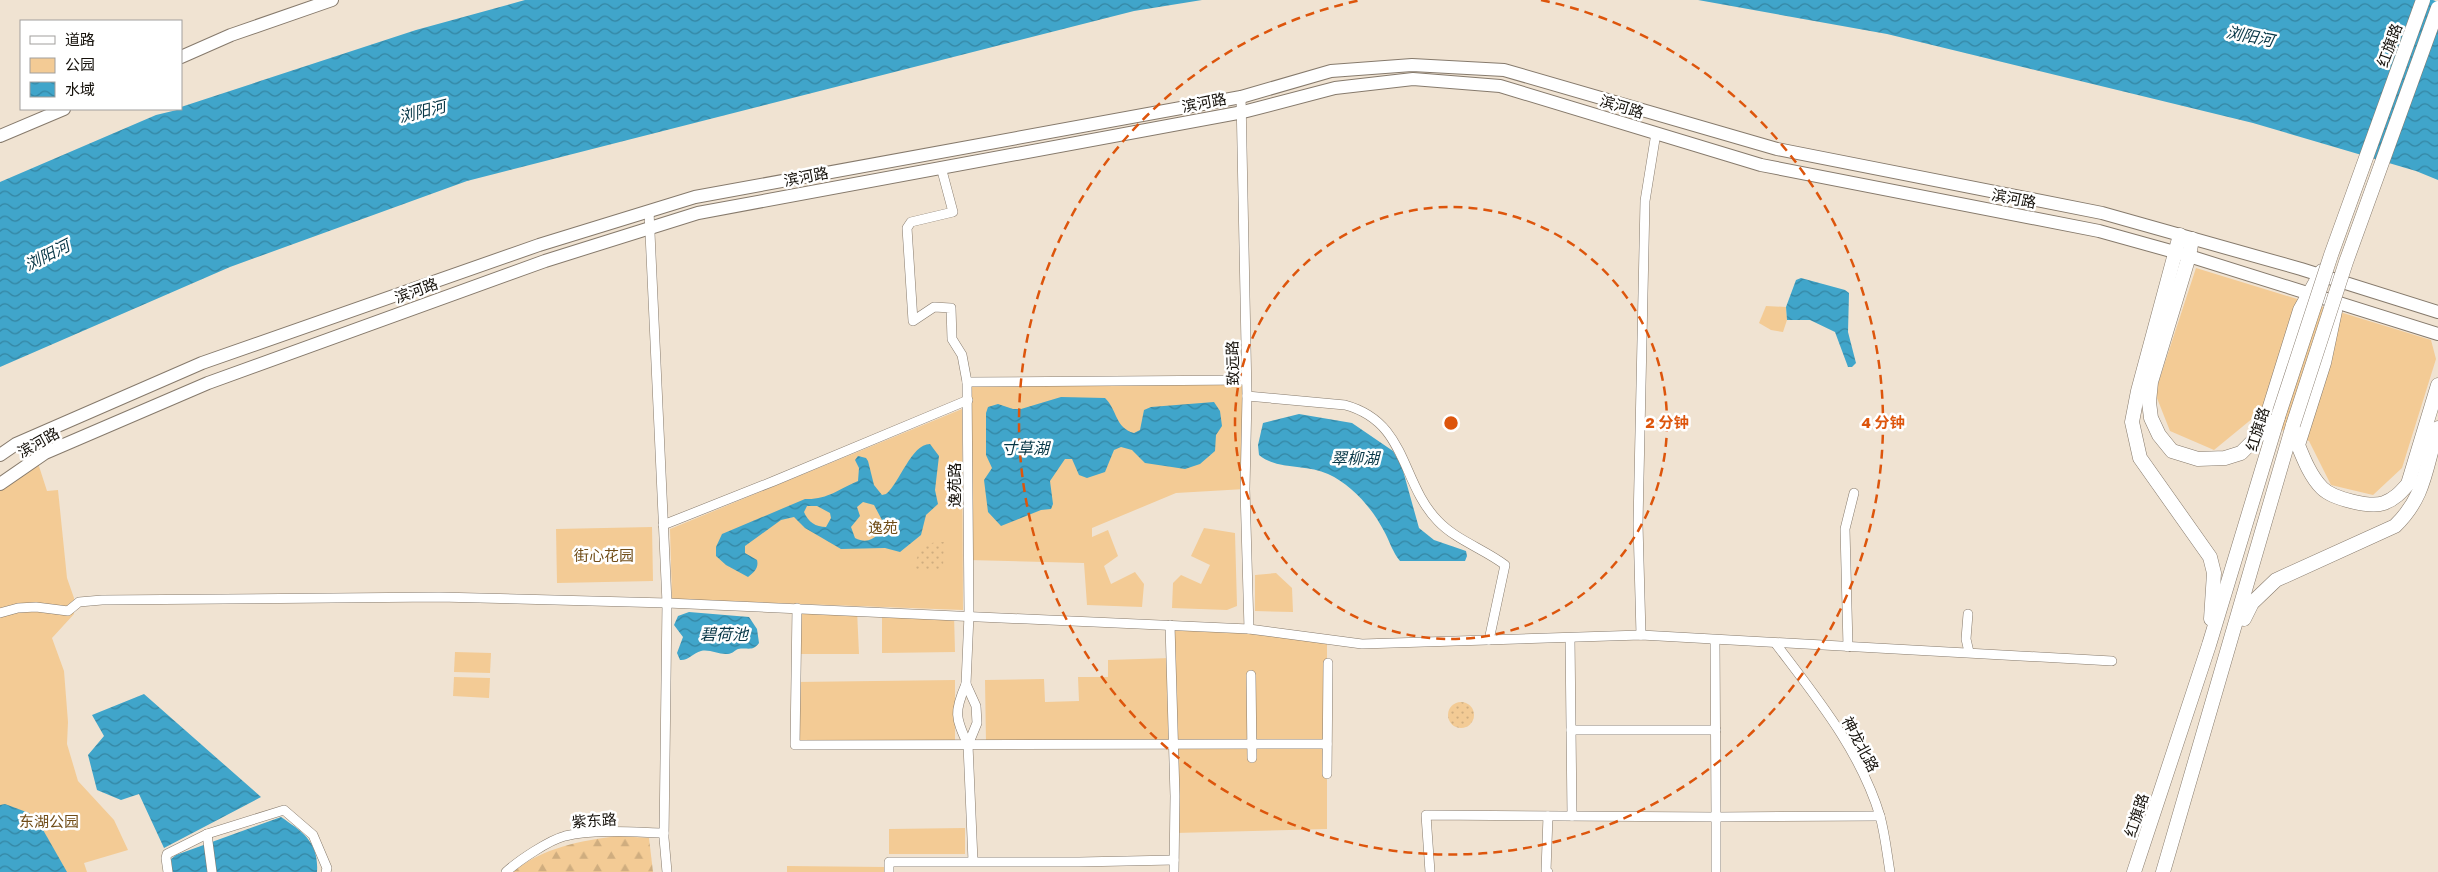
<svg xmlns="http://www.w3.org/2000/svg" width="2438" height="872" viewBox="0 0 2438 872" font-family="'Golos Text','Noto Sans SC',sans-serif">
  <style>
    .green { fill: #f3cb95 }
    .forest { fill: url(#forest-firs) }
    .garden { fill: url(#garden-dots) }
    .water { fill: url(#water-waves); fill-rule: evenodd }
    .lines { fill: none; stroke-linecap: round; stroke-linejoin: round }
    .street-casing { stroke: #867a6c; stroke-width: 10 }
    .secondary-casing { stroke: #867a6c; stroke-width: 14 }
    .primary-casing { stroke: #867a6c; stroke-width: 15 }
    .street { stroke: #fff; stroke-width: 9 }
    .secondary { stroke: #fff; stroke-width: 12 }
    .primary { stroke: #fff; stroke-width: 14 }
    .primary-bridge-casing { stroke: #867a6c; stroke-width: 15; stroke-linecap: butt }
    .primary-bridge { stroke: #fff; stroke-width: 14 }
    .ring { fill: none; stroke: #dd550c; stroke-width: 2.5; stroke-dasharray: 9 6 }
    .labels { text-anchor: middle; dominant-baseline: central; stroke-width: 5; stroke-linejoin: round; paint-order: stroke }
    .street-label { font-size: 15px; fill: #14100a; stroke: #fff }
    .park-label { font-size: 15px; fill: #714e19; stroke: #fff }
    .water-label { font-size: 16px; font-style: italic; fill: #073646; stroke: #fff }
    .centre { fill: #dd550c; stroke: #fff; stroke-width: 2.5 }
    .ring-label { font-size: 15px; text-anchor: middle; font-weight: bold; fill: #dd550c; stroke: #fff; stroke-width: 5; stroke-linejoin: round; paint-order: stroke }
  </style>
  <defs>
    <pattern id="forest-firs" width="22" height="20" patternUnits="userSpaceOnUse" patternTransform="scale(1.25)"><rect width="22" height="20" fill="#f3cb95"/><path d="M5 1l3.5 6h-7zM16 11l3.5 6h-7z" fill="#cfad7f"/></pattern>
    <pattern id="garden-dots" width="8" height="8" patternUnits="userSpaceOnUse" patternTransform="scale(1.25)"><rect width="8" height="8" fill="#f3cb95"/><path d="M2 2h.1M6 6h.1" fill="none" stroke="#cfad7f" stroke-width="1.8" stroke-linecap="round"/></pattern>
    <pattern id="water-waves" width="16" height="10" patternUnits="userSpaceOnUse" patternTransform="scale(1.25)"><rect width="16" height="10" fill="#40a5ca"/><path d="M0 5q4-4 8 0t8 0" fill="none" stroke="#3485a2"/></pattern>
  </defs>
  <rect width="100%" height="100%" fill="#f0e3d2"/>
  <!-- green -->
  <g class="green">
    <polygon points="2196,268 2431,340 2436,359 2402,468 2373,495 2331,485 2309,441 2253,418 2214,450 2170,431 2155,393"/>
    <polygon points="1766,306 1786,307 1787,320 1783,332 1771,330 1759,323"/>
    <polygon points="1246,380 1245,489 1176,493 1092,528 1092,537 1108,530 1118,556 1104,566 1111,584 1135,572 1144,584 1142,607 1087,605 1084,563 968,560 967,382"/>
    <polygon points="962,409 963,610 672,599 670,529"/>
    <polygon points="37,460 47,491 58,490 67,578 74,598 74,614 52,638 64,671 68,722 67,744 78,781 114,820 128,850 84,863 87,872 0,872 0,491"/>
    <polygon points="652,527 653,581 557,583 556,529"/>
    <polygon points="1204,528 1235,533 1237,606 1227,610 1172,608 1173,583 1181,575 1201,584 1210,565 1191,556"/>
    <polygon points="1276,573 1292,588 1293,612 1255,611 1255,575"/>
    <polygon points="797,608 857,610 859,654 796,654"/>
    <polygon points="882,611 954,614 955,652 882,653"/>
    <polygon points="1170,625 1327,639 1327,829 1175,833 1173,745 986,743 985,680 1044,679 1045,702 1079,701 1078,677 1108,677 1108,660 1171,658"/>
    <polygon points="455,652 491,653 490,673 454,672"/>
    <polygon points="454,677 490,678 489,698 453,696"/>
    <polygon points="955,680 955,743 795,745 796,682"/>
    <polygon points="965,828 965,854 889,854 889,829"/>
    <polygon points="787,866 885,867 885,872 787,872"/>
  </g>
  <!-- forest -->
  <path class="forest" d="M619,836L649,838L653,872H513C542,848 582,840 619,836Z"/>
  <!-- garden -->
  <g class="garden">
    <path d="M944,542L943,571H915C916,551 923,541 944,542Z"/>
    <circle cx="1461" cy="715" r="13"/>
  </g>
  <!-- water -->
  <g class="water">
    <polygon points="525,0 1202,0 1134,11 467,181 230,267 0,367 0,182 156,115 181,109 181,107 416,30"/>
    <polygon points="1698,0 2433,0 2438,2 2438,180 2416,171 2253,123 1887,34"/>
    <polygon points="1801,278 1845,290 1849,293 1848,332 1856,363 1852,367 1848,367 1835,332 1810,320 1787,320 1786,307 1796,280"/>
    <path d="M1061,397L1105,398C1117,409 1115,428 1134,433L1140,430L1144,410L1151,407L1214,402L1220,411L1222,426L1216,435L1215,451L1200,464L1185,469L1145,463L1132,450L1121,447L1114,450L1105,472L1087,478L1079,475L1072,459H1065L1050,481L1053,504L1051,509L1041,510L1001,526L988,512L984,480L992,468L986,455V413L988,407L998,404L1013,409H1021Z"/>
    <path d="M1299,414L1352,423L1393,451L1402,467L1419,528L1434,540L1466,551L1467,556L1465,561H1400C1393,553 1389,540 1384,531C1372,508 1352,485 1328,474C1307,464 1276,470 1259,455L1258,445L1263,423Z"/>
    <path d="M930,444L939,456L935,490L938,504L926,515L921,535L900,552L885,548L841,549L805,528L794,517L781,520L745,546V553L757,560C759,568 754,572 748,577L726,565L716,556V547L722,534L805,499C827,500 839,489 858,481L859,468L855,460L858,456L866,458L868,461L874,485L882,495L886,494C900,483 911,444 930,444ZM863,502L874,505L882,520C882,535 870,546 855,538L851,527L860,516L857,507ZM807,506H817L830,513L831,518L826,527C816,527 808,522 804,512Z"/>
    <path d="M689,612L749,617L757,629L759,643C752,652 748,647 738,649C735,650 732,654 728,654C719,655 710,649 701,651C693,653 688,661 680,660L677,653L683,637L674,625L678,616Z"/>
    <polygon points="144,694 261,797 164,848 139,794 121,800 97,790 88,755 104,736 92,715"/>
    <polygon points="5,804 29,813 38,821 67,872 0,872 0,805"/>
    <path d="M281,817C303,832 319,842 317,872H172L171,859L176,855Z"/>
  </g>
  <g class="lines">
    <!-- street casing -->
    <g class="street-casing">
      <g id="street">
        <polyline points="1241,97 1247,396 1245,489 1249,629"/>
        <polyline points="941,167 953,212 911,222 907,228 913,321 934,307 951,308 952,339 962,355 967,382"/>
        <polyline points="649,211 667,603 664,838 667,872"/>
        <path d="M1247,396L1345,405C1408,422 1400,482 1438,521C1456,540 1484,549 1505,565L1489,640"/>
        <polyline points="663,525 774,481 968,400"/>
        <polyline points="797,608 795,745 1327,744"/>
        <polyline points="0,613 18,608 36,607 68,611 79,602 102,600 439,597 667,603 1249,629 1362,644 1641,635 2112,661"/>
        <polyline points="1968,614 1966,639 1969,652"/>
        <polyline points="1170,625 1175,796 1174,872"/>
        <polyline points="1641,635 1638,524 1645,201 1656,133"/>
        <polyline points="1570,638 1572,816"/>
        <path d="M1776,644C1816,697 1860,750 1880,816C1885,834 1887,854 1890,872"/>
        <polyline points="1848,647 1845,529 1854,493"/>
        <polyline points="1251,675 1252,758"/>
        <path d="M966,684C954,712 955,717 968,745"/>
        <polyline points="1571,730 1716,730"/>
        <polyline points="1327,774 1328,663"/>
        <polyline points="1548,816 1546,871 1548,872"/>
        <polyline points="973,861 968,745 977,723 976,706 966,684 969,615 967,382 1246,380"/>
        <polyline points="168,872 166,858 167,854 207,834"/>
        <polyline points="212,872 207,834 284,810 313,835 327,868 326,872"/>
        <path d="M506,872C518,861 549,840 565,836C597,829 631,832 664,833"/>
        <polyline points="889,872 889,862 1079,862 1174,860"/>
        <polyline points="1430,872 1426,815 1716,817 1715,641"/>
        <polyline points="1716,872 1716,817 1880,816"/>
      </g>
    </g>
    <!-- secondary casing -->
    <g class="secondary-casing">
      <g id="secondary">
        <polyline points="181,57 231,35 332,0"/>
        <polyline points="0,136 64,109"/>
        <polyline points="0,455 16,444 202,363 539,245 695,197 1241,97 1331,71 1412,65 1504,70 1777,149 2102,213 2301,269 2438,312"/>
        <polyline points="0,484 45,453 208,383 545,261 698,213 1243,112 1335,88 1413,79 1500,86 1761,165 2099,231 2189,256 2438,334"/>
      </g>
    </g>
    <!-- primary casing -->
    <g class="primary-casing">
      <g id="primary">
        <polyline points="2180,235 2138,391 2132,422 2140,458 2210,557 2214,573 2211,619"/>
        <polyline points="2192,239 2189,256 2151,382 2149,402 2151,418 2159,435 2172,451 2198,459 2225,458 2241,453 2262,432 2300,310 2322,271"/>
        <path d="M2335,311L2324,363L2298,445C2304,460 2311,477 2322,488C2333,499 2371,508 2384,503C2395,499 2401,492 2408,484L2438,385"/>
        <path d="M2244,619L2252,603L2276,580L2395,526C2426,496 2425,467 2438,428"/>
        <polyline points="2134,872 2209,645 2278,417"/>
        <polyline points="2163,872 2293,425"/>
      </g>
    </g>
    <!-- street -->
    <use href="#street" class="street"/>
    <!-- secondary -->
    <use href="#secondary" class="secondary"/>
    <!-- primary -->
    <use href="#primary" class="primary"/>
    <!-- primary-bridge casing -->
    <g class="primary-bridge-casing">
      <g id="primary-bridge">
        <polyline points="2278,417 2331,255 2423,0"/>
        <polyline points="2293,425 2346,262 2438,8"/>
      </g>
    </g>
    <!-- primary-bridge -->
    <use href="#primary-bridge" class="primary-bridge"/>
  </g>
  <!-- distance rings -->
  <g class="ring">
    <circle cx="1451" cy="423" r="216"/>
    <path d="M1541 0A432 432 0 1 1 1361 0"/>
  </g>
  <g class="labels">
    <!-- street labels -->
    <g class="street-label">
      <text transform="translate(2389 45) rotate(-70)">红旗路</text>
      <text transform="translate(1204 102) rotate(-11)">滨河路</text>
      <text transform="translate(1622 106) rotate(17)">滨河路</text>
      <text transform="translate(806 176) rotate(-11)">滨河路</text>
      <text transform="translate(2014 198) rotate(11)">滨河路</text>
      <text transform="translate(416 290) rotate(-20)">滨河路</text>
      <text transform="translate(1232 363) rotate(-91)">致远路</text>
      <text transform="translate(2257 429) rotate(-73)">红旗路</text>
      <text transform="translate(38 442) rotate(-29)">滨河路</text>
      <text transform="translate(954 485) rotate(-90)">逸苑路</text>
      <text transform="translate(1861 744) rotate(62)">神龙北路</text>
      <text transform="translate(2136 815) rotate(-72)">红旗路</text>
      <text transform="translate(594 820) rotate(-4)">紫东路</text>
    </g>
    <!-- park labels -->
    <g class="park-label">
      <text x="883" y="527">逸苑</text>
      <text x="604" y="555">街心花园</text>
      <text x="49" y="821">东湖公园</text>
    </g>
    <!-- water labels -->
    <g class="water-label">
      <text transform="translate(2250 36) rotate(11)">浏阳河</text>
      <text transform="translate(422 111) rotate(-14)">浏阳河</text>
      <text transform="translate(47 255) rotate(-27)">浏阳河</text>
      <text x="1025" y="448">寸草湖</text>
      <text x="1355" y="458">翠柳湖</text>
      <text x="724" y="634">碧荷池</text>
    </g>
  </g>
  <circle cx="1451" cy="423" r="8" class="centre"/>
  <g class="ring-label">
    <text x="1667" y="428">2 分钟</text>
    <text x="1883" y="428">4 分钟</text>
  </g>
  <!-- legend -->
  <rect x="20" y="20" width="162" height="90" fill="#ffffff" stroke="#a19f9d"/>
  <rect x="30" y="36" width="25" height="8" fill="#ffffff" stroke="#a19f9d"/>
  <text x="65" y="45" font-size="15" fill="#14100a">道路</text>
  <rect x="30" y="58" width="25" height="15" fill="#f3cb95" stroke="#a19f9d"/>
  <text x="65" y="70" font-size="15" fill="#14100a">公园</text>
  <rect x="30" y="82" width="25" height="15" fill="url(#water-waves)" stroke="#a19f9d"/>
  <text x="65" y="95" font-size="15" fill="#14100a">水域</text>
</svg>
